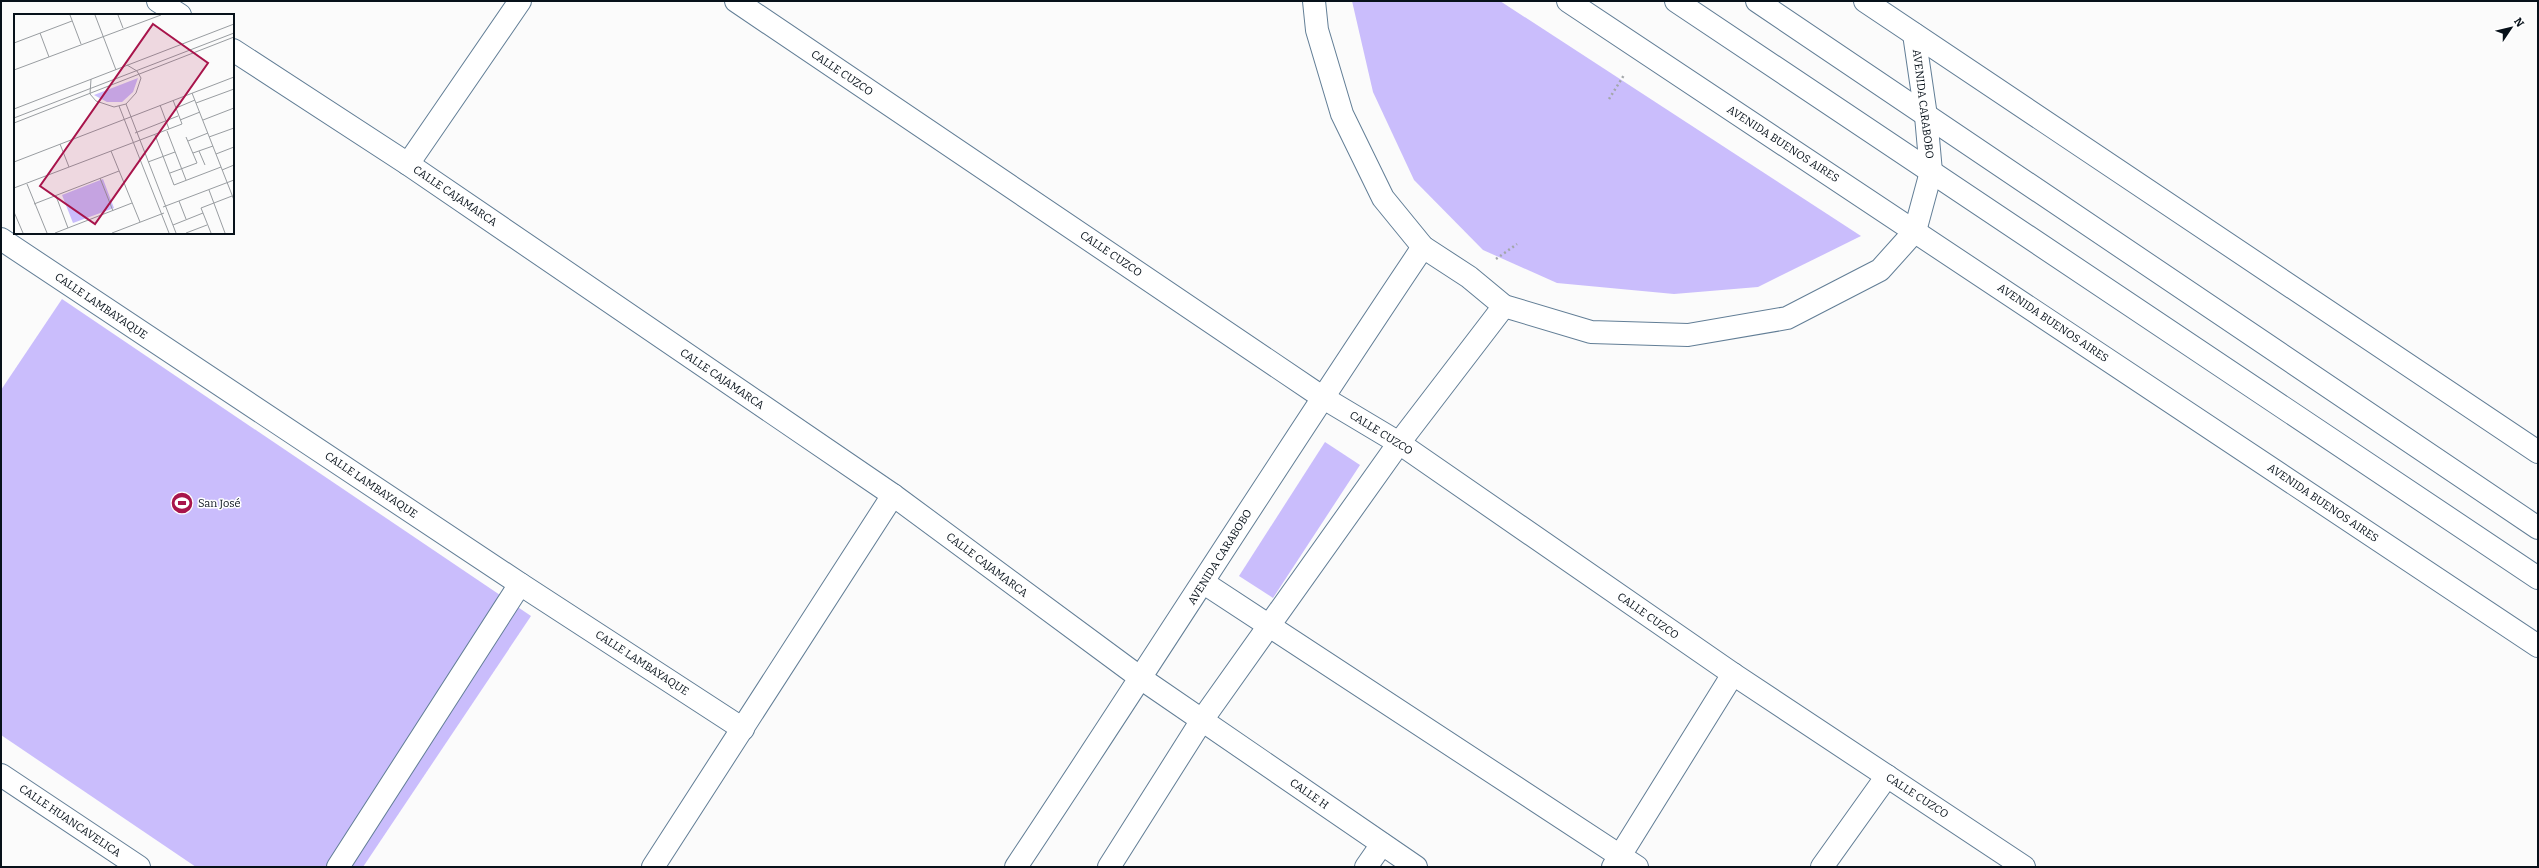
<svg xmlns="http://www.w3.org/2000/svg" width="2539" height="868" viewBox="0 0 2539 868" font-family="Bitter,serif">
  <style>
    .green { fill: #cabdfc }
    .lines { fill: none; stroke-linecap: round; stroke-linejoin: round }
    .minor-casing { stroke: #627e96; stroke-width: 24 }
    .tertiary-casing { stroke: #627e96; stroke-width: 24 }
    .primary-casing { stroke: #627e96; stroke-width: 24 }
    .trunk-casing { stroke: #627e96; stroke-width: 24 }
    .path { stroke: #a2a6a9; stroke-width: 2.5; stroke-dasharray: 2 3; stroke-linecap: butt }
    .minor { stroke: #fff; stroke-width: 22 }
    .tertiary { stroke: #fff; stroke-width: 22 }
    .primary { stroke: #fff; stroke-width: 22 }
    .trunk { stroke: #fff; stroke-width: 22 }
    .labels { text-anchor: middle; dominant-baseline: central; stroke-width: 3; stroke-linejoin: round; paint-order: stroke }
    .street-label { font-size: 11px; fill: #07111a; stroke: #fff }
    .poi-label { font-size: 11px; fill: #07111a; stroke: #fff; text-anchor: start }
    .inset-road { fill: none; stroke: #999da1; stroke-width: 1 }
    .view { fill: #a8144b; fill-opacity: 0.15; stroke: #a8144b; stroke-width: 2 }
    .inset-edge { fill: none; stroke: #07111a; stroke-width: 2 }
  </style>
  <rect width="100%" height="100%" fill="#fbfbfb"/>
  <!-- green -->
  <g class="green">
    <polygon points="1352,1 1500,1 1861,236 1758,287 1674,294 1557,283 1483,250 1414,180 1373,92"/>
    <polygon points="62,299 531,616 363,867 196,867 1,735 1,390"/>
    <polygon points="1325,442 1360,465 1273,598 1239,576"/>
  </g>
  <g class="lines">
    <!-- minor casing -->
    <g class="minor-casing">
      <g id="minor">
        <polyline points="158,1 180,15"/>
        <polyline points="736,1 1322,397"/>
        <polyline points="233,50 408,164 893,495 1142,679 1416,867"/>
        <polyline points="408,164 520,1"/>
        <polyline points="1,239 520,584 743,729"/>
        <polyline points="1204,583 1637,867"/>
        <polyline points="1,775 139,867"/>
        <polyline points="338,867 520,584"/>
        <polyline points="653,867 893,495"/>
        <polyline points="1366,867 1382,844"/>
        <polyline points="1613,867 1733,674"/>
        <polyline points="1822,867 1887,776"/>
      </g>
    </g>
    <!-- tertiary casing -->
    <g class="tertiary-casing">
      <g id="tertiary">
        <polyline points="1314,1 1317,30 1342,114 1383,198 1423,247 1469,277 1504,306 1591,332 1688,335 1787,318 1880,270 1915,231 1931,172 1926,116 1914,34"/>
        <polyline points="1322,397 1399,443 1733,674 2024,867"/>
        <path d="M1016,867C1153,661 1285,452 1423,247"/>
        <polyline points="1109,867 1202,720 1399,443 1504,306"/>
      </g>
    </g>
    <!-- primary casing -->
    <g class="primary-casing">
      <g id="primary">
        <polyline points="1568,1 2538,646"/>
        <polyline points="1865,1 2538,452"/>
      </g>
    </g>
    <!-- trunk casing -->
    <g class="trunk-casing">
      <g id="trunk">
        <polyline points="1676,1 2538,578"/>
        <polyline points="1757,1 2538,528"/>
      </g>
    </g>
    <!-- path -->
    <g class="path">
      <polyline points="1609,99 1624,75"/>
      <polyline points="1496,259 1517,244"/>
    </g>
    <!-- minor -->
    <use href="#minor" class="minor"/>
    <!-- tertiary -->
    <use href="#tertiary" class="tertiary"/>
    <!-- primary -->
    <use href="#primary" class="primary"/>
    <!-- trunk -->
    <use href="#trunk" class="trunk"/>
  </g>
  <!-- icons -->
  <defs>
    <g id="stadium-disc" transform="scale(1.15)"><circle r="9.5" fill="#a8144b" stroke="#fff"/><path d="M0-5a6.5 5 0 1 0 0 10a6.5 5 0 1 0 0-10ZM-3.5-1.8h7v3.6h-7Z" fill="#fff"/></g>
  </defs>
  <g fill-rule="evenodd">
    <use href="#stadium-disc" x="182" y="503"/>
  </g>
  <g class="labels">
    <!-- street labels -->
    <g class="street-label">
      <text transform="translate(842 73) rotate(34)">CALLE CUZCO</text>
      <text transform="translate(1923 104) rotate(83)">AVENIDA CARABOBO</text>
      <text transform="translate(1783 144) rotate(33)">AVENIDA BUENOS AIRES</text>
      <text transform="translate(455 196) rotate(34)">CALLE CAJAMARCA</text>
      <text transform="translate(1111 254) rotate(34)">CALLE CUZCO</text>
      <text transform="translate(101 306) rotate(34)">CALLE LAMBAYAQUE</text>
      <text transform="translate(2053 323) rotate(34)">AVENIDA BUENOS AIRES</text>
      <text transform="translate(722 379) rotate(34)">CALLE CAJAMARCA</text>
      <text transform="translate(1381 433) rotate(32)">CALLE CUZCO</text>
      <text transform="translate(371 485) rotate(34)">CALLE LAMBAYAQUE</text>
      <text transform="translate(2323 503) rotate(34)">AVENIDA BUENOS AIRES</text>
      <text transform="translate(1220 557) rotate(-58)">AVENIDA CARABOBO</text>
      <text transform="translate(987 565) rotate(37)">CALLE CAJAMARCA</text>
      <text transform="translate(1648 616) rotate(35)">CALLE CUZCO</text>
      <text transform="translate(642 663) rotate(33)">CALLE LAMBAYAQUE</text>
      <text transform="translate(1309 794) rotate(35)">CALLE H</text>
      <text transform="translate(1917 796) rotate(33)">CALLE CUZCO</text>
      <text transform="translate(70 821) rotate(34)">CALLE HUANCAVELICA</text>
    </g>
    <!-- poi labels -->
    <g class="poi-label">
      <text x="198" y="503">San José</text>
    </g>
  </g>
  <!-- overview -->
  <g transform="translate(14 14)">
    <rect width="220" height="220" fill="#fbfbfb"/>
    <path d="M124,64L119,78L108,88H93L80,81ZM89,165L100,194L59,209L48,181Z" fill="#cabdfc"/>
    <path class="inset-road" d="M56,1L67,30M81,1L102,56M104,1L109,14M26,19L35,43M0,29L58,7M0,56L147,1M77,65L76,80L82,87L100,93L112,90L122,79L127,64L123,57L113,51M178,79L220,186M182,89L220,75M112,90L162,219M146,91L155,115M105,92L155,219M162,94L181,86M0,95L220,10M0,104L220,19M166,106L186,98M189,106L220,94M0,109L220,23M153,117L172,166M121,119L164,102M141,121L160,171L207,153M195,123L220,114M174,127L194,119M46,130L55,153M97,137L126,208M185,137L191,151M179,139L199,132M202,140L220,133M0,148L220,63M134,148L161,138M208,156L220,151M156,159L183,149L172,123M86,164L99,197M13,170L33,219M0,174L168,110L159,86M195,176L211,219M42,182L54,214M165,187L172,205M20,190L105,157M149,193L220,166M0,198L9,219M159,211L189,199M41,219L118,189M98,219L150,199M172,219L193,211M197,219L187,194L218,182"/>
    <path class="view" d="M139,10L194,49L81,210L26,172Z"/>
    <rect width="220" height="220" class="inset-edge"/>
  </g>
  <!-- border -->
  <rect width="2539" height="868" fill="none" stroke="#07111a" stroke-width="4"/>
  <!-- north arrow -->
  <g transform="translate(2511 28) rotate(55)" stroke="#ffffff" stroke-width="3" paint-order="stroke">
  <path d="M0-3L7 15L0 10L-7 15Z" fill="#07111a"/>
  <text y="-6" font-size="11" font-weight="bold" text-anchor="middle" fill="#07111a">N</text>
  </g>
</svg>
